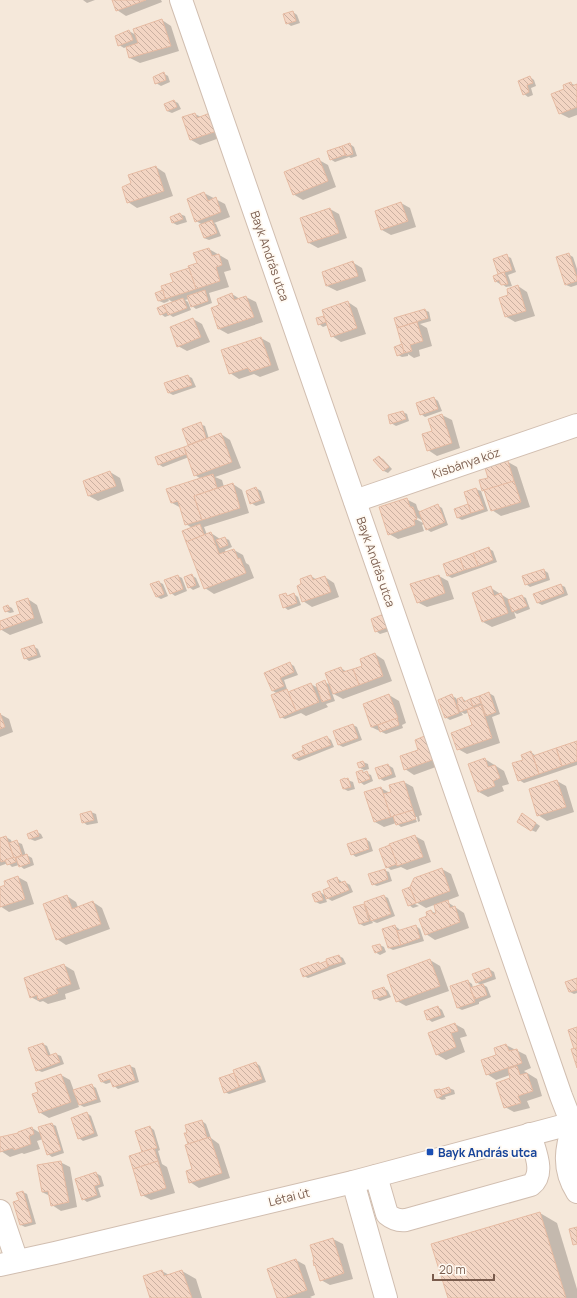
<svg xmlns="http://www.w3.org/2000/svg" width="577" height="1298" viewBox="0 0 577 1298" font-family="Manrope,sans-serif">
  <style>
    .residential { fill: #f5e8da }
    .shadow { fill: #0003; fill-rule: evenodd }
    .building { fill: url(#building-back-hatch); stroke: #e6bba3 }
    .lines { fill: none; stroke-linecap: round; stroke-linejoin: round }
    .minor-casing { stroke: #d1beb0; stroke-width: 24 }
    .minor { stroke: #fff; stroke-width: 22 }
    .transit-dot { fill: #1a4fb4; stroke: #fffaf3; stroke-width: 1.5 }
    .labels { text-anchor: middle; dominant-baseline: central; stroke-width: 3.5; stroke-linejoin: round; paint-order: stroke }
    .street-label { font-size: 12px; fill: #7a5c4d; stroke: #fffaf3 }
    .transit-label { font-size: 12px; font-weight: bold; fill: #164399; stroke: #fffaf3; text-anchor: start }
  </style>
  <defs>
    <pattern id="building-back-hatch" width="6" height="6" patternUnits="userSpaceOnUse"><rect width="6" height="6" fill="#f3d5c3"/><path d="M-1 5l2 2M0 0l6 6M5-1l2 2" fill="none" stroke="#cab0a1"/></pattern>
  </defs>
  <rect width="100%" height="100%" fill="#fdf6ec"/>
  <!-- residential -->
  <rect class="residential" x="0" y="0" width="577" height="1298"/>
  <!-- shadow -->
  <g class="shadow">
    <polygon points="83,0 95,0 87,3"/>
    <polygon points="113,0 161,0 162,2 126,16 117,10"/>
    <polygon points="293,12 297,15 300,23 291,26 287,23"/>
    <polygon points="162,20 171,26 179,51 140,63 130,58 126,47 124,48 119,45 129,31 136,35"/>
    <polygon points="163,73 168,76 170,82 161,86 156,83"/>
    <polygon points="530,77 534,80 536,86 531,88 533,95 528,97 524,94 519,81"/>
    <polygon points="571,83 576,86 577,85 577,115 569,118 559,113 566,89"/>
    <polygon points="174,101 178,103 181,109 172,113 167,111"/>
    <polygon points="195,114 201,117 225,136 200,145 191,140"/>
    <polygon points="350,144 354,147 357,156 351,158 349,157 335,162 330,159 328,152"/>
    <polygon points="319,160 328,165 336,187 303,200 293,194"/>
    <polygon points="156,167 165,173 173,196 137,208 128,202 132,184"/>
    <polygon points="204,193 225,204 230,217 214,223 216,224 221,236 209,240 204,238 203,225 196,221"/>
    <polygon points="401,203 410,208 416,227 391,235 382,230 376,212"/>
    <polygon points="330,209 339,214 347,238 318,248 309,243"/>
    <polygon points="180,214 185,216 187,222 177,225 173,223 171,218"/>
    <polygon points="209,249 228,260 231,270 224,272 229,287 209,293 212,303 196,309 192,306 189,299 185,300 188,302 191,310 173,317 170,315 165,317 161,314 174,303 168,299 169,301 164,303 159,301 163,291 190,268 198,264"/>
    <polygon points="568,254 573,257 577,269 577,285 571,287 566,285 557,258"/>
    <polygon points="507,256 511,258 516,272 508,275 512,286 506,287 501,283 500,284 495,281 499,275 495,260"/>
    <polygon points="352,262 362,268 366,281 337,291 327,286 323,273"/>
    <polygon points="518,286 527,292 535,316 515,322 505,316 509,295"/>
    <polygon points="232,294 240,299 246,297 256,302 263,322 228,334 219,329 212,309 221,306"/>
    <polygon points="348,302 357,308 366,334 341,342 332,336 328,325 323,327 319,324 324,317"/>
    <polygon points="425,310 429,312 431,321 420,324 427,328 432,346 419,350 420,356 414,358 408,354 408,356 402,357 398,355 403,347 395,318"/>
    <polygon points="193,319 202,324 210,342 187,351 178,346"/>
    <polygon points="261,338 270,343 279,370 260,377 254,374 239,379 230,373"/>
    <polygon points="188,376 192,378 196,387 173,395 169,393"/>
    <polygon points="434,398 438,401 442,411 425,417 421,414"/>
    <polygon points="403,412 407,414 409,421 396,426 391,423"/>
    <polygon points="442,415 452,420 460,448 437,456 428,450 434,432 429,419"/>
    <polygon points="200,424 205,426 209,439 221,434 230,440 241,468 215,477 222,480 224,487 233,484 242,490 249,513 204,527 207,535 211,533 220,539 225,538 229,540 232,547 225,550 226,553 234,550 243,555 246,563 249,565 254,578 214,594 205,588 192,528 186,524 181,508 172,503 201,479 195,475 189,457 163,467 158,464 156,458 189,446 183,430"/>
    <polygon points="379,457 383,459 392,469 388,473 384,471"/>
    <polygon points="508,462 517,467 530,507 501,516 492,510 486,492 483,490 489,478"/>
    <polygon points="110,472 120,478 124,491 98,501 89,496 84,482"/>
    <polygon points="256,488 261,491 265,503 256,506 251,503"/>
    <polygon points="476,489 481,491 488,511 462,520 458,518 469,505"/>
    <path d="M406,499L416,504L418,510L421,512L437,505L442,508L448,525L431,532L426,529L424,524L422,525L424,531L398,539L389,534ZM413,515L423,521V523L412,517Z"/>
    <polygon points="488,548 493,551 497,562 452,578 448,576"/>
    <polygon points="544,570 548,573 550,580 530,587 526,584"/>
    <polygon points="191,575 196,578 200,587 193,590 189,587"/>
    <polygon points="178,576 182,578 187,591 175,596 171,593"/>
    <polygon points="311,576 317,580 325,577 334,583 339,597 312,607 303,601"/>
    <polygon points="439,576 448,581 454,599 427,607 417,602"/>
    <polygon points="159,582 163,584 168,596 161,599 157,597"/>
    <polygon points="561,585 565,587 568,595 542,605 538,603"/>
    <polygon points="491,588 510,600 522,596 526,598 530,609 517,614 514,612 516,618 492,627 483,622"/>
    <polygon points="286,594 289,596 294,594 298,597 301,605 288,610 284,607"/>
    <polygon points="28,599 37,605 43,623 10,635 0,629 0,622 21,615"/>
    <polygon points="8,606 12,608 14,612 10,613 5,611"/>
    <polygon points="384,615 393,630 380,634 376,631"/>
    <polygon points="33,646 38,649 41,657 29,661 25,658"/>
    <polygon points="375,654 384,660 392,681 343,699 332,693 335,701 326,704 328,707 306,716 301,713 285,719 281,717 278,694 273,691 265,673 289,663 294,666 298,675 284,680 287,689 286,690 290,692 311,684 318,688 325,682 330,685 341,668 347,672 363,666"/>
    <polygon points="489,693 494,696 500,714 492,717 500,743 467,754 458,749 474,726 469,712 465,714 461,712 463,715 450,720 445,717 452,696 456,698 457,700 462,698 467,702"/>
    <polygon points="389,695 399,701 406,723 402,725 403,728 386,734 371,727"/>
    <polygon points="0,714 9,719 13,732 0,737"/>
    <polygon points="353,725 357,727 362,740 343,747 339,745"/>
    <polygon points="327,737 331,740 334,747 299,761 295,759 293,755 305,750"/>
    <polygon points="577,742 577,765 524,783 519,780 524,760 531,752 536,756"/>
    <polygon points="420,751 444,764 414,775 405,769"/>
    <polygon points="485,759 504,771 509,784 502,786 504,791 488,797 479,792"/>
    <polygon points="363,762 368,764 369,769 362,771 371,775 373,781 364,785 360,782 357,772 364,770 360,768 359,763"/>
    <polygon points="388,765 393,768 396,777 384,781 379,778"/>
    <polygon points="345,779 353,782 355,789 348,791 344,789"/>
    <polygon points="557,781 566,786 574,812 547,821 538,815"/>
    <polygon points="404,782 413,787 422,815 419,816 420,821 418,822 417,817 415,817 417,822 401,827 396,823 384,827 375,822 366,793 381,788 390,793"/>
    <polygon points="91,812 96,814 98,823 87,825 83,822"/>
    <polygon points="527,817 540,826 536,832 531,830"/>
    <polygon points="37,832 41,834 43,838 35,841 30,839 29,835"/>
    <polygon points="415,836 424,841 431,862 407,870 401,867 391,870 387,867"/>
    <polygon points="6,837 11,840 12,843 17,842 22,844 26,856 27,855 32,858 34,865 24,869 19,865 12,867 8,863 0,866 0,839"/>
    <polygon points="366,839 370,842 373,851 356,857 352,854"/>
    <polygon points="442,869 451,874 459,896 446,901 464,913 469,928 435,940 426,934 429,917 431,911 438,914 434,905 426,908 412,900 411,902 419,906 413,908 409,905 411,888"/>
    <polygon points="384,870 389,872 392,881 377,886 372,884"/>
    <polygon points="18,877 27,882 34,904 9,912 0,906 0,888 6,886"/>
    <polygon points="337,878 341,881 342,883 345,882 350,885 353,892 332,901 325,897 327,902 320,904 316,902 313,894 320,892 326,896"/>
    <polygon points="67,896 76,902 78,907 93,902 102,908 110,929 66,945 57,939"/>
    <polygon points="384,896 388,898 395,916 377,923 372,921 373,923 364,926 360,924 364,905 367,907"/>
    <polygon points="395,926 399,929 400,931 416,926 420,929 424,941 393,950 389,948"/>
    <polygon points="380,945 384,947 386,952 380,955 375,952"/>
    <polygon points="339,956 343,958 346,964 308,978 304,976 318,963 320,965 328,962"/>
    <polygon points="430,960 440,966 449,991 406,1006 397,1001"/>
    <polygon points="64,965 74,971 80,989 65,994 66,999 48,1004 43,1001 40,1002 31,997"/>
    <polygon points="489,969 494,972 496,979 482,984 487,987 491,997 479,1002 479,1004 462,1010 458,1008 451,987 468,981 472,984 473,988 481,985 476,982"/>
    <polygon points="577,979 577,993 574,994 570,992"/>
    <polygon points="384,988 388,991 391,997 380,1001 375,998"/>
    <polygon points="438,1007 442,1010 445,1017 432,1022 428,1019"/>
    <polygon points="455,1024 464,1029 467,1036 460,1038 465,1052 446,1060 436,1054"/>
    <polygon points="43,1044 47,1046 51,1056 56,1054 61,1056 64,1064 42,1072 37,1070"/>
    <polygon points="506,1045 526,1055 531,1068 524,1071 537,1079 542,1096 527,1101 530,1108 514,1112 505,1107 512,1079 510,1075 496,1080 487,1074 497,1056"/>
    <polygon points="256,1063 260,1066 266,1082 229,1094 225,1092 220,1079 235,1073"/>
    <polygon points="130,1066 135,1068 139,1082 118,1089 114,1086 112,1082 106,1084 102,1082"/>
    <polygon points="61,1075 70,1080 74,1091 91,1085 96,1088 101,1102 84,1107 78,1104 79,1107 49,1118 39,1112 39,1092"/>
    <polygon points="449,1088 454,1090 455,1094 445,1097 446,1099 442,1100 438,1098 441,1091"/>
    <polygon points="87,1113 91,1116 98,1136 83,1141 79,1138"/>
    <polygon points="202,1121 206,1124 211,1138 219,1144 230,1178 199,1188 190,1182 193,1170 189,1145 185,1134"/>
    <polygon points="52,1124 56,1126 64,1153 52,1157 48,1154 43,1139 37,1141 40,1149 24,1154 22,1153 10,1157 1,1151 0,1138 10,1136 32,1128 42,1134"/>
    <polygon points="150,1127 154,1130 160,1150 158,1151 162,1164 167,1167 175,1193 151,1200 142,1195"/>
    <polygon points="60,1162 70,1167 77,1207 61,1211 52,1205 50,1196 42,1192"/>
    <polygon points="96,1173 101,1176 104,1186 98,1188 101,1197 87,1202 83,1199"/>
    <polygon points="23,1192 27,1194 36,1224 25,1227 21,1225 20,1200"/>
    <polygon points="540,1213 557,1223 577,1289 577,1298 449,1298"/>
    <polygon points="333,1239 343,1244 353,1279 330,1285 321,1280 317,1266 315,1265 315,1261 311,1246"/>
    <polygon points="296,1260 305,1265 315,1295 310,1297 312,1298 278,1298"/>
    <polygon points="162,1271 169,1275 182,1271 196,1279 202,1298 151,1298"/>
  </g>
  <!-- building -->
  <g class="building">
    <polygon points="112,0 146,0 116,11"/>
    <polygon points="293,11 296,21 286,24 283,14"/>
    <polygon points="162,19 171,46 129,58 126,47 138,43 133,29"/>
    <polygon points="129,30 133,40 118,46 115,36"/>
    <polygon points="164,72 166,80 155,84 153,77"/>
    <polygon points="530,76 533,83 527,85 529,92 523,95 518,81"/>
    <polygon points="571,82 572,86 577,84 577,107 559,114 551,94 564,89 563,85"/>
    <polygon points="174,100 177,107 167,111 164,104"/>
    <polygon points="195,113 197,118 210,113 217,131 190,140 182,117"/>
    <polygon points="350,143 353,154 346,156 342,146"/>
    <polygon points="342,146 345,155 330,160 327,151"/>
    <polygon points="319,158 328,181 293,195 284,172"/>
    <polygon points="156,166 164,191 127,203 122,187 131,183 128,175"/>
    <polygon points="204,192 208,201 216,197 221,212 195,222 187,199"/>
    <polygon points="401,202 408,221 381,230 375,211"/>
    <polygon points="330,208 339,233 308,243 300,218"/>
    <polygon points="180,213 183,219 172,223 170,217"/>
    <polygon points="212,220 217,233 204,238 199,225"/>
    <polygon points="209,248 212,256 219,254 222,265 216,267 220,281 196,289 188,266 197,263 193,253"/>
    <polygon points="569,253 577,278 577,281 565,285 556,257"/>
    <polygon points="507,254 512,270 498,274 493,259"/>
    <polygon points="353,261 358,276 326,286 322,272"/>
    <polygon points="189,268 196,289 165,299 161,286 173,282 170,274"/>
    <polygon points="504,272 508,284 501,285 499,280 495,282 493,276"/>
    <polygon points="518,285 526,311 505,317 499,298 508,295 507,289"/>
    <polygon points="163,290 165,299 158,301 155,293"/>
    <polygon points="205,290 208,301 191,307 187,296"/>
    <polygon points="232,293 234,300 246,296 254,317 218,329 211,308 219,305 217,299"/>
    <polygon points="183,298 187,308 168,315 164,305"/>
    <polygon points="348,301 357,328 331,337 322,310"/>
    <polygon points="164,305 167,312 160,315 157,308"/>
    <polygon points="425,309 428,318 397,328 394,318"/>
    <polygon points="324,316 326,322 318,325 316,318"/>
    <polygon points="193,318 201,337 177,347 170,327"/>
    <polygon points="417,322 423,341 410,345 412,351 404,353 397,328"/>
    <polygon points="261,337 271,365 250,372 248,368 229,374 221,350"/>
    <polygon points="402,344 404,353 397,356 394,347"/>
    <polygon points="188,375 192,385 168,393 164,383"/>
    <polygon points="434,397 438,409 420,415 416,403"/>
    <polygon points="403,411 406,419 390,424 388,415"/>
    <polygon points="442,414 452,443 427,451 422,434 432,431 428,419"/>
    <polygon points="201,422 206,438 188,445 182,429"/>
    <polygon points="221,433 232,462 194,476 184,447"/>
    <polygon points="184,447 186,454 158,465 155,457"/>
    <polygon points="379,456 389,467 383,471 373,460"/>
    <polygon points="508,461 514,481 482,491 479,480 488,478 485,468"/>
    <polygon points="110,471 116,486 88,496 83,481"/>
    <polygon points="213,474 217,488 194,496 202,520 185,525 178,501 171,503 166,489"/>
    <polygon points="514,481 521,502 491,511 484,490"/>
    <polygon points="233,483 240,508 202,520 194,496"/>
    <polygon points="256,487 261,500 250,504 246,491"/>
    <polygon points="476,488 484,509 471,513 464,492"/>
    <polygon points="407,498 410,507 413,507 417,519 414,520 415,525 388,535 379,507"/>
    <polygon points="438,504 445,522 426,530 419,512"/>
    <polygon points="468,504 471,513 457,518 454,509"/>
    <polygon points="200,524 204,535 186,542 182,531"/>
    <polygon points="211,532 219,554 234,549 238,559 240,558 246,573 204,589 186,542"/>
    <polygon points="225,537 228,545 220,548 216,540"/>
    <polygon points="489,547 493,560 478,566 473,553"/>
    <polygon points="473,553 478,566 464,570 460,558"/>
    <polygon points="460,558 464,570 447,576 443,564"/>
    <polygon points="544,569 546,578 525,585 522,576"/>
    <polygon points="192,574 196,585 188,588 184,577"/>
    <polygon points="178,575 183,589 170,594 164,580"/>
    <polygon points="311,575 313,580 325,576 331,592 302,602 297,586 301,584 300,579"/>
    <polygon points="439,575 445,593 417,603 410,584"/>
    <polygon points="159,581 164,594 156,597 150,584"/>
    <polygon points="561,584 564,593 537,603 533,594"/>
    <polygon points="491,586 494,596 501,593 508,613 482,622 472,593"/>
    <polygon points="286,593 287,596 294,593 297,603 283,608 279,595"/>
    <polygon points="522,595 527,606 512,612 508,600"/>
    <polygon points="28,598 34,618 0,630 0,621 20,614 16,602"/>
    <polygon points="8,605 10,610 5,612 3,607"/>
    <polygon points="384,614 389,627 375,632 371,619"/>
    <polygon points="34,645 37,655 24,659 21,649"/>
    <polygon points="375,653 383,676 359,685 353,669 362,666 360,659"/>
    <polygon points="290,662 294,672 280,678 284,686 272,691 264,673"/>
    <polygon points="341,667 343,672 353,669 359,685 333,694 325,673"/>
    <polygon points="325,680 331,699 322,702 316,684"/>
    <polygon points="311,683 319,702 296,711 288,692"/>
    <polygon points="287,689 296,711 280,718 271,695"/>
    <polygon points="489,692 496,712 486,716 479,696"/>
    <polygon points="389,694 398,718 371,727 363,704"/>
    <polygon points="452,694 459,713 445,718 438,700"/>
    <polygon points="479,696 481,703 473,706 470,699"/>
    <polygon points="462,697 464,702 470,699 473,707 460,712 457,704 458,703 457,699"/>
    <polygon points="481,705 492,738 457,750 451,733 472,725 467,710"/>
    <polygon points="0,713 5,727 0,729"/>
    <polygon points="397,718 399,725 380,732 378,725"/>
    <polygon points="353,724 358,738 338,745 333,731"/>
    <polygon points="427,735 435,759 404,770 400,756 418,750 415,740"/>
    <polygon points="327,736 331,745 305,755 302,746"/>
    <polygon points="577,741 577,761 562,766 556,748"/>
    <polygon points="556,748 562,766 539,774 533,756"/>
    <polygon points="303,750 305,755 294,759 292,755"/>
    <polygon points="531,751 539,774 518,781 512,763 523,760 521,755"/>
    <polygon points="485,758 488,767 495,765 500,778 493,781 495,786 478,792 468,764"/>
    <polygon points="363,761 365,766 359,768 357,763"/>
    <polygon points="388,764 392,774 379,779 375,768"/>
    <polygon points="362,770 363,773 367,771 370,779 359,783 356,772"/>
    <polygon points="345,778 345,779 348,778 351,787 343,789 340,780"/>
    <polygon points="557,780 566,807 537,816 529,789"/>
    <polygon points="404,781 413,810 391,817 383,794 391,792 389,785"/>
    <polygon points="381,787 391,817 374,822 364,792"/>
    <polygon points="413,810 416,819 396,825 393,816"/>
    <polygon points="91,811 94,820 82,823 80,814"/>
    <polygon points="522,813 536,823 531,831 517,822"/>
    <polygon points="37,830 39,836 29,839 27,834"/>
    <polygon points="415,835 423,857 397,866 389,844"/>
    <polygon points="6,836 14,858 1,862 0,858 0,838"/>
    <polygon points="366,838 369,849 351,855 347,844"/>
    <polygon points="17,840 22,855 14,858 9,843"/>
    <polygon points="390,845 397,864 386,868 379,849"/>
    <polygon points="27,854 30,863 19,867 16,858"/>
    <polygon points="15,857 16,862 7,865 5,860"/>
    <polygon points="442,868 450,891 416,903 410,887 414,878"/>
    <polygon points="385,869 388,879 372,885 368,874"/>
    <polygon points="18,876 25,899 0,907 0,887 5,885 4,881"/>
    <polygon points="337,877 339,883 345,881 349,890 326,899 323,890 330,887 327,881"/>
    <polygon points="410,887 416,903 408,906 402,890"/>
    <polygon points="320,891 323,900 315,902 312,894"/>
    <polygon points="67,895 72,909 93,901 101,924 56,940 43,904"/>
    <polygon points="384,895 391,914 371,921 364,902"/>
    <polygon points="448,900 450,908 455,906 460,922 425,935 419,919 427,916 426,912 431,910 433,914 436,913 434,905"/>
    <polygon points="364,904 369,921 359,924 353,907"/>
    <polygon points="395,925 401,945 388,948 382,929"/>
    <polygon points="416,925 420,938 401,945 397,931"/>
    <polygon points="380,944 382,950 375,953 372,946"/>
    <polygon points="339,955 342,962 328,966 326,959"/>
    <polygon points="430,959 440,986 396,1002 387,975"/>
    <polygon points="326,961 328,967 303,977 300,969 319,962 319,964"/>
    <polygon points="64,964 71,984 56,989 58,993 38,1000 37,995 30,998 24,978"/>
    <polygon points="489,968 492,976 476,983 472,974"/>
    <polygon points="577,978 577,990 569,992 565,982"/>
    <polygon points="468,980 475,1002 457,1008 450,986"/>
    <polygon points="483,984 487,995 475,999 470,988"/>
    <polygon points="384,987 387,995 374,999 372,991"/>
    <polygon points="438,1006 441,1015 427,1020 424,1011"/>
    <polygon points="455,1023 458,1031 451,1033 456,1047 436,1055 428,1033"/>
    <polygon points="577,1027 577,1048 574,1049 568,1030"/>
    <polygon points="43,1043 48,1056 56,1053 60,1062 36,1071 28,1048"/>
    <polygon points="506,1044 509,1051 517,1049 522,1063 486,1075 481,1060 496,1055 494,1048"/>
    <polygon points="577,1048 577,1068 571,1049"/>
    <polygon points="256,1062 262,1079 239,1087 233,1070"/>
    <polygon points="130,1065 135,1080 113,1087 110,1079 101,1082 98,1075"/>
    <polygon points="517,1066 520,1075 527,1073 533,1091 518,1096 521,1103 504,1108 496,1083 510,1078 508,1069"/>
    <polygon points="234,1073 239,1087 224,1093 219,1078"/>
    <polygon points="61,1074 71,1102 39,1113 32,1094 38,1092 35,1083"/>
    <polygon points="92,1084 97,1099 79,1105 73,1090"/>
    <polygon points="449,1087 451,1092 442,1095 440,1090"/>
    <polygon points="440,1089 442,1096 437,1098 434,1090"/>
    <polygon points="87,1112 94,1133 78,1139 71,1118"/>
    <polygon points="202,1120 207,1138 188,1144 184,1133 187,1133 185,1125"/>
    <polygon points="52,1123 61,1150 47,1155 38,1127"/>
    <polygon points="150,1126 157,1148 142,1152 135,1131"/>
    <polygon points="32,1127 34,1134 29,1136 31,1144 14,1150 13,1148 0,1152 0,1137 18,1133 18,1132"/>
    <polygon points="210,1137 222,1173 189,1183 186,1171 192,1169 185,1145"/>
    <polygon points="154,1148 158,1161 133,1169 129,1156"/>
    <polygon points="61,1161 69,1202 51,1206 48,1191 42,1192 37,1165"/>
    <polygon points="158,1161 166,1188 141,1196 133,1169"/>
    <polygon points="96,1172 100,1184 94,1186 97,1195 82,1200 75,1179"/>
    <polygon points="23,1191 32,1222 20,1225 13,1202 19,1200 16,1193"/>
    <polygon points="540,1212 566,1298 448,1298 431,1244"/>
    <polygon points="577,1227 577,1244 573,1245 569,1229"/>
    <polygon points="333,1238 344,1273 320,1281 315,1265 314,1266 313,1260 314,1260 310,1245"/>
    <polygon points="296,1259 307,1290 284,1298 277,1298 267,1269"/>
    <polygon points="162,1270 164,1276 182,1270 192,1298 150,1298 143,1276"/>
  </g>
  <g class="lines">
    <!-- minor casing -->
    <g class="minor-casing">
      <g id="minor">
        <polyline points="181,0 561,1096 568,1114 574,1123"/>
        <polyline points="355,501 577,425"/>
        <path d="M574,1123C566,1148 562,1168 577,1192"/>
        <path d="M376,1176L387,1214C393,1219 398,1221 406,1220L531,1185C546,1173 534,1150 530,1134"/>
        <polyline points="353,1182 386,1298"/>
        <polyline points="0,1211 17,1261"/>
        <polyline points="0,1265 55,1253 353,1182 577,1122"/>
      </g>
    </g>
    <!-- minor -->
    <use href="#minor" class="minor"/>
  </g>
  <!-- markers -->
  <rect class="transit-dot" x="426" y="1148" width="8" height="8" rx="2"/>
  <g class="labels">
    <!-- street labels -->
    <g class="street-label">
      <text transform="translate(270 256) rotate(71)">Bayk András utca</text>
      <text transform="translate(466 463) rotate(-19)">Kisbánya köz</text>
      <text transform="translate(376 562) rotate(71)">Bayk András utca</text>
      <text transform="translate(289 1197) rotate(-14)">Létai út</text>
    </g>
    <!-- transit labels -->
    <g class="transit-label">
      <text x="438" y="1152">Bayk András utca</text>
    </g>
  </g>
  <!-- scale -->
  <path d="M433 1274v6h61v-6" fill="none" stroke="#7a5c4d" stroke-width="2"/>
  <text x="439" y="1274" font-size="12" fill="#7a5c4d" stroke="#fffaf3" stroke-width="3" paint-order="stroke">20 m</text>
</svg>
